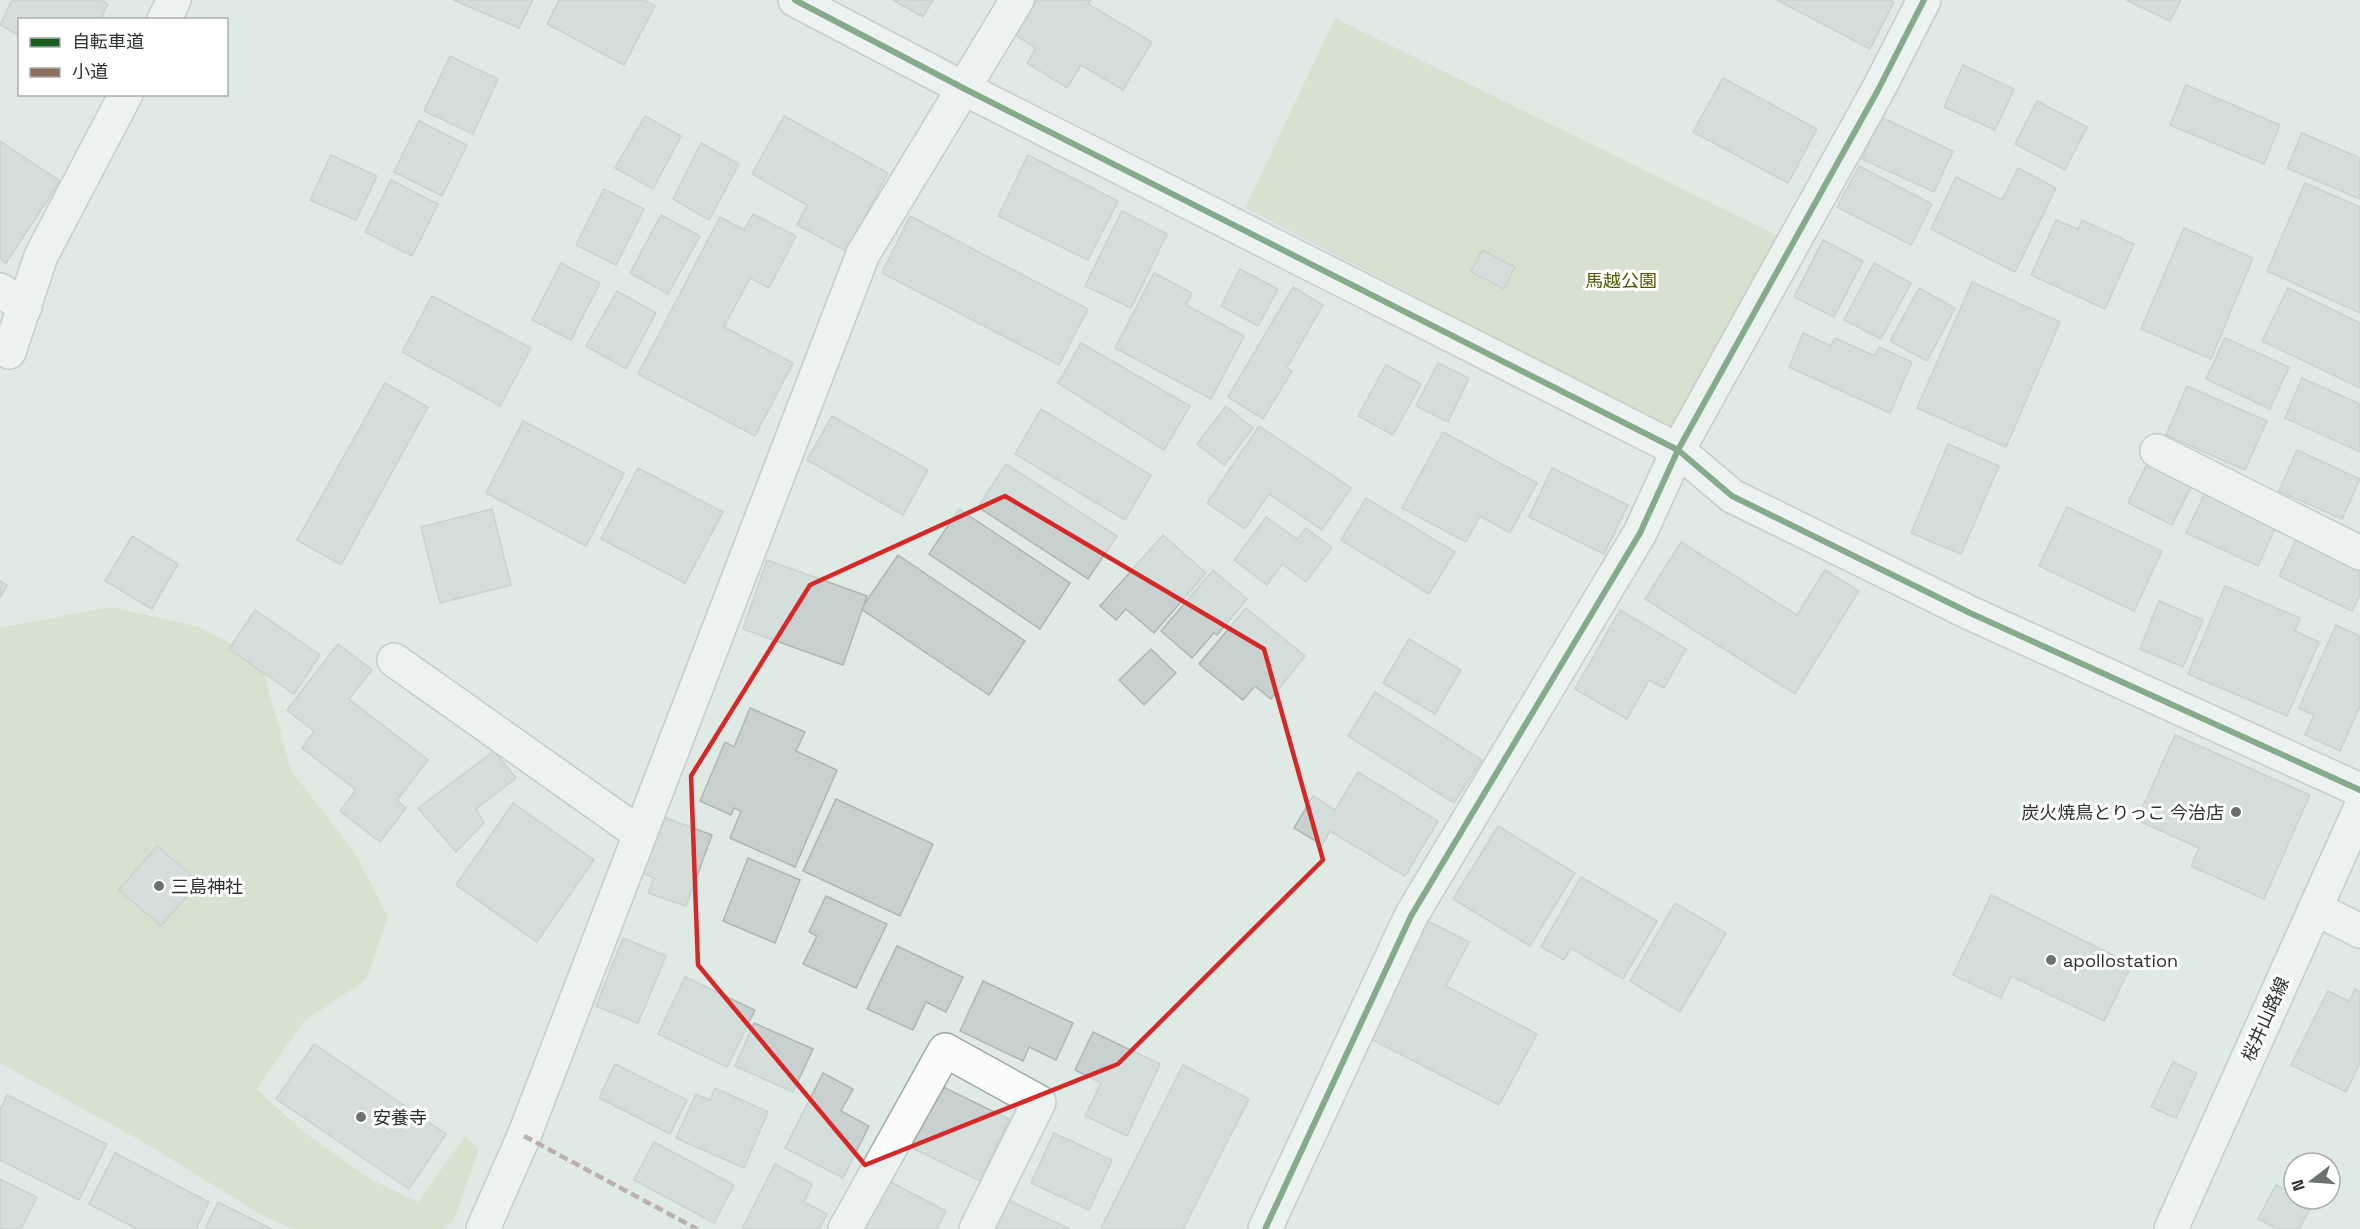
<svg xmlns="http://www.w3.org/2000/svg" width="2360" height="1229" viewBox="0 0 2360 1229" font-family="'Space Grotesk','Noto Sans JP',sans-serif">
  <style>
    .green { fill: #cfd7b7 }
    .building { fill: #c8d1cf; stroke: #aeb6b4; stroke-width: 1.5 }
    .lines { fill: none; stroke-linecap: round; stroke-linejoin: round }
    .street-casing { stroke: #a2aaa6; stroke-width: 36 }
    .secondary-casing { stroke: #a2aaa6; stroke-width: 36 }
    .street { stroke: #fafcfb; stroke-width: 33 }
    .secondary { stroke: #fafcfb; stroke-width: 33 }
    .quiet { stroke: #8d6e63; stroke-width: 4.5; stroke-dasharray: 9 4.5; stroke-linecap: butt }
    .cycleway-casing { stroke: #fff; stroke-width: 10 }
    .cycleway { stroke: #1b5e20; stroke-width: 6 }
    .marked { fill: none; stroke: #d62828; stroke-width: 4.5; stroke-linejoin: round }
    .poi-dot { fill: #69726e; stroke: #fff; stroke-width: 2 }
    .labels { text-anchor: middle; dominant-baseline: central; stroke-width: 6; stroke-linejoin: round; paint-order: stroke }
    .park-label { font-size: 18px; fill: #545800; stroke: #fff }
    .poi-label { font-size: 18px; fill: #2a312e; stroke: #fff; text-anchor: start }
    .street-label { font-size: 18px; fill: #2a312e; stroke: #fff }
  </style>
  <rect width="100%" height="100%" fill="#dfeae5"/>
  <!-- green -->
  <g class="green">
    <polygon points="1335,18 1782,238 1671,429 1245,208"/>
    <polygon points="111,607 199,627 260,660 291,770 355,853 388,917 366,980 304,1021 257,1089 302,1131 370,1179 418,1202 465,1136 479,1149 454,1220 443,1229 294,1229 263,1216 147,1144 0,1063 0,628"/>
  </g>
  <!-- building -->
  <g class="building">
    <polygon points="12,0 100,0 108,4 100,20 20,20 20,36 0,25"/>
    <polygon points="453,0 533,0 519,28"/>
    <polygon points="559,0 644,0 655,6 624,65 547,24"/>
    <polygon points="893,0 933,0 923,17"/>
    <polygon points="1037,0 1091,0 1088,4 1152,42 1123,90 1081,65 1067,88 1027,63 1036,48 1015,35"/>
    <polygon points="1777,0 1889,0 1894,2 1870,49"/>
    <polygon points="2126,0 2181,0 2170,21"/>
    <polygon points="450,56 498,79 473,134 424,111"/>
    <polygon points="1963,65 2014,89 1995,130 1944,107"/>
    <polygon points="1723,78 1817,129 1788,183 1693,132"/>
    <polygon points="2186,85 2280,125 2264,164 2170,125"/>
    <polygon points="2037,101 2087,127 2065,170 2015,144"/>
    <polygon points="645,116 681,136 653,189 615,168"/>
    <polygon points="784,116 888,173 846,251 797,225 807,205 752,174"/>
    <polygon points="1881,117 1953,151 1934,192 1862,159"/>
    <polygon points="419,121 467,145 442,196 394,172"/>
    <polygon points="2302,133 2360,158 2360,199 2287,168"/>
    <polygon points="0,141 60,181 6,263 0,259"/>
    <polygon points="701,143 739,164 709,220 673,199"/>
    <polygon points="331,155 377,176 356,220 310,200"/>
    <polygon points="1028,155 1118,201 1088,260 998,216"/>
    <polygon points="1859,166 1932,204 1911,245 1837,207"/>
    <polygon points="2018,168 2056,188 2015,272 1931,229 1956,177 2002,200"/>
    <polygon points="391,180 438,204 412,256 365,232"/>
    <polygon points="2305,183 2360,207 2360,313 2267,271"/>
    <polygon points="604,189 644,209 616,265 576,245"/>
    <polygon points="1122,211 1167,234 1131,308 1085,286"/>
    <polygon points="753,214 796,236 769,288 750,278 724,327 793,363 755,436 638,374 720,217 744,230"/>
    <polygon points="661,215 700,236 668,294 630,273"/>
    <polygon points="910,216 1088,309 1059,365 882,273"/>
    <polygon points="2056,220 2078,229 2082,220 2134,244 2105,309 2031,275"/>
    <polygon points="2184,228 2253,258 2211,359 2141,329"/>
    <polygon points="1823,240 1863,261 1834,317 1794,297"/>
    <polygon points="1482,250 1515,267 1504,289 1471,272"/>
    <polygon points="561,263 600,283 571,340 532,320"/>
    <polygon points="1874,263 1911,283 1881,339 1844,320"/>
    <polygon points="1240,269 1278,289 1258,326 1221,306"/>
    <polygon points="1154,273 1192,293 1186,305 1244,336 1211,399 1115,348"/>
    <polygon points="1972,282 2060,322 2006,447 1917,408"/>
    <polygon points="1293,287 1323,305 1287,368 1292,371 1263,419 1228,397"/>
    <polygon points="1919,288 1955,308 1927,361 1890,341"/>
    <polygon points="2288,288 2360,323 2360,388 2262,341"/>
    <polygon points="617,291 656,313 626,369 586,346"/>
    <polygon points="432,296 531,348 500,406 402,352"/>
    <polygon points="1803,333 1831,346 1835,338 1875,356 1879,347 1912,362 1890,413 1789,367"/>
    <polygon points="2225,338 2289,367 2270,409 2206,379"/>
    <polygon points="1081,343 1190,406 1164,450 1058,383"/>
    <polygon points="1438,363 1469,378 1448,422 1416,406"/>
    <polygon points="1386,365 1421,384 1393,435 1358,416"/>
    <polygon points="2302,378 2360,404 2360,452 2285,418"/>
    <polygon points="385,383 428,407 341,565 297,540"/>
    <polygon points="2187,386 2267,421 2245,470 2166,435"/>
    <polygon points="1226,406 1253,428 1224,465 1197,444"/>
    <polygon points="1041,409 1151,475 1125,520 1015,454"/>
    <polygon points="832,416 928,470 903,515 807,460"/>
    <polygon points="523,421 624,473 586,546 486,493"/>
    <polygon points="1259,426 1351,488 1322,530 1269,494 1245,529 1207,503"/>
    <polygon points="1443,432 1537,483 1510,533 1480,516 1466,542 1402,508"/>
    <polygon points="1948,444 1999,466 1961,554 1911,533"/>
    <polygon points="2297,450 2360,479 2342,519 2279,491"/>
    <polygon points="2148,462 2192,485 2172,525 2128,503"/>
    <polygon points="1006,464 1117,536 1088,579 978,507"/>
    <polygon points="638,468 723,512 685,583 601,539"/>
    <polygon points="1552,468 1628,505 1604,554 1529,517"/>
    <polygon points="2205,493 2276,526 2258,566 2186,533"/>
    <polygon points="1366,498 1455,552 1429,594 1341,540"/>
    <polygon points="2067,507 2162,551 2134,611 2039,566"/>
    <polygon points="492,509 511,585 440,603 421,527"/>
    <polygon points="959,509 1070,583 1040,629 929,554"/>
    <polygon points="1266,517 1297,539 1306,528 1332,548 1306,582 1282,564 1267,585 1234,560"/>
    <polygon points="1163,535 1206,573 1154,633 1126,609 1116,620 1100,606"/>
    <polygon points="132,536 178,564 152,609 105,581"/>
    <polygon points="2296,540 2360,570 2360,595 2352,611 2279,576"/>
    <polygon points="1681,542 1797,615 1825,570 1859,591 1795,694 1645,599"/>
    <polygon points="898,555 1025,641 989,695 861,609"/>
    <polygon points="767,560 867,596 843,665 743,629"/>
    <polygon points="1213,570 1247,599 1217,635 1214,633 1192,658 1161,631"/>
    <polygon points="0,581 7,585 0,598"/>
    <polygon points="2225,586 2300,618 2295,631 2319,642 2287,716 2188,674"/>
    <polygon points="2159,601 2203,620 2183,667 2140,649"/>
    <polygon points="1246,608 1305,656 1271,699 1255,686 1243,700 1199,664"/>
    <polygon points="255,610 320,655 294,694 229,649"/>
    <polygon points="1620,610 1686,649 1664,688 1649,680 1627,719 1575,689"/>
    <polygon points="2336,625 2360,636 2360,706 2340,751 2305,735 2314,715 2299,708"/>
    <polygon points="1409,639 1461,670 1435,714 1383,683"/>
    <polygon points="338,644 372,670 349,699 428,760 397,800 406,808 380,842 340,811 356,790 302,748 314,731 287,710"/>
    <polygon points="1151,649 1176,673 1144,705 1119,680"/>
    <polygon points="1375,692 1482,760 1454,803 1348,736"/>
    <polygon points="750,708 805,732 796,751 837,770 795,867 730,838 741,811 734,808 731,815 700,801 725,742 734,747"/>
    <polygon points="2175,735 2310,795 2264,899 2191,866 2199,848 2137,820"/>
    <polygon points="494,751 516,778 476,809 484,823 456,852 418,808"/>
    <polygon points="1358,772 1438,821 1405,876 1330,831 1322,845 1294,828 1313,796 1335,810"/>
    <polygon points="836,799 933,844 900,916 803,871"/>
    <polygon points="513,803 594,860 537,942 456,885"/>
    <polygon points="661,816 712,835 686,906 648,893 654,878 640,872"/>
    <polygon points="1498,826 1575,873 1530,946 1453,899"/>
    <polygon points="157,846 199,882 161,926 119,890"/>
    <polygon points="748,858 800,880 775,943 723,921"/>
    <polygon points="1581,877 1657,921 1623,979 1571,948 1564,960 1541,947"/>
    <polygon points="1991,895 2132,964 2104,1021 2011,976 2001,998 1953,975"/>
    <polygon points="826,896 887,924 856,988 803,964 817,936 809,932"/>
    <polygon points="1675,903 1726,933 1680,1012 1630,981"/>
    <polygon points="1428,921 1469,942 1446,986 1537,1034 1499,1105 1367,1037"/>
    <polygon points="623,938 666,956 638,1023 596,1006"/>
    <polygon points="897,946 963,977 946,1012 926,1002 913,1030 867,1009"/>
    <polygon points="685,977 755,1010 727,1067 658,1034"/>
    <polygon points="983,981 1073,1023 1056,1060 1029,1047 1023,1061 960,1031"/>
    <polygon points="2355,989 2360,992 2360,1063 2346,1092 2291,1065 2328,991 2349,1001"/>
    <polygon points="754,1023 813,1049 793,1092 735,1066"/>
    <polygon points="1093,1032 1160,1064 1127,1136 1085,1116 1101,1083 1075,1070"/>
    <polygon points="314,1044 446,1134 409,1189 276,1099"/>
    <polygon points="2173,1062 2197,1073 2176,1118 2151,1107"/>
    <polygon points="615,1064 687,1100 670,1134 599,1098"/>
    <polygon points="1183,1065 1249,1099 1183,1229 1103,1229 1101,1228"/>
    <polygon points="823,1073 853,1089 841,1111 869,1126 843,1178 785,1148"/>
    <polygon points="937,1084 1009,1119 980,1181 908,1146"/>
    <polygon points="715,1088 768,1112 744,1168 676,1138 696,1094 710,1100"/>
    <polygon points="7,1095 107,1144 79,1200 0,1160 0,1110"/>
    <polygon points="1054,1133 1112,1160 1089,1210 1031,1183"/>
    <polygon points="654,1142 734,1185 714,1223 634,1180"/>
    <polygon points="115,1153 209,1202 196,1229 137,1229 89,1204"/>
    <polygon points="775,1164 812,1184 804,1202 827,1214 819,1229 742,1229"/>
    <polygon points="0,1179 37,1197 21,1229 0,1229"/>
    <polygon points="887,1180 946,1211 937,1229 861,1229"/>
    <polygon points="2276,1185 2294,1194 2294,1199 2303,1199 2313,1204 2299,1229 2278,1229 2258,1219"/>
    <polygon points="1008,1200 1070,1229 995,1229"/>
    <polygon points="218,1202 272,1229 205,1229"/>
  </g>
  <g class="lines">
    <!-- street casing -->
    <g class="street-casing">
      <g id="street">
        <polyline points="795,0 963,88 1678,450 1732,496 1970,613 2360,790"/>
        <polyline points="164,20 174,0"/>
        <polyline points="0,290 25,307"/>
        <polyline points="9,352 41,256 126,94"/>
        <polyline points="2157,451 2360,553"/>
        <polyline points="394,660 640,834"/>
        <polyline points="2315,908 2360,931"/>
        <polyline points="483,1229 524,1136 863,254 1017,0"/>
        <polyline points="845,1229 945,1050 1039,1102 976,1229"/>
        <polyline points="1265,1229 1411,916 1640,533 1678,450 1878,90 1924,0"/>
      </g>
    </g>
    <!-- secondary casing -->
    <g class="secondary-casing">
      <polyline id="secondary" points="2171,1229 2360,809"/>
    </g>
    <!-- street -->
    <use href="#street" class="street"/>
    <!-- secondary -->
    <use href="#secondary" class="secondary"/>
    <!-- quiet -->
    <polyline class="quiet" points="524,1136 697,1229"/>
    <!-- cycleway casing -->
    <g class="cycleway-casing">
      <g id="cycleway">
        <polyline points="795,0 963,88 1678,450 1732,496 1970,613 2360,790"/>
        <polyline points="1265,1229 1411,916 1640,533 1678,450 1878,90 1924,0"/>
      </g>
    </g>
    <!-- cycleway -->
    <use href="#cycleway" class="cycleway"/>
  </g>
  <!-- marked area -->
  <path d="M0 0H2360V1229H0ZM1005,496L1264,649L1323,860L1118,1064L865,1165L698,965L691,776L810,585Z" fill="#dfeae5" fill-opacity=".55" fill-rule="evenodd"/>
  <path class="marked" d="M1005,496L1264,649L1323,860L1118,1064L865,1165L698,965L691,776L810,585Z"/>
  <!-- markers -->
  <g class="poi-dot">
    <circle cx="2236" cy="812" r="6"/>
    <circle cx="159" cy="886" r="6"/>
    <circle cx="2051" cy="960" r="6"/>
    <circle cx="361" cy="1117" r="6"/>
  </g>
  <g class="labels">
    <!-- park labels -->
    <g class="park-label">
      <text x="1621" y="280">馬越公園</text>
    </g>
    <!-- poi labels -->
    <g class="poi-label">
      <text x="2224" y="812" text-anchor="end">炭火焼鳥とりっこ 今治店</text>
      <text x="171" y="886">三島神社</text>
      <text x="2063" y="960">apollostation</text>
      <text x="373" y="1117">安養寺</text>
    </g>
    <!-- street labels -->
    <g class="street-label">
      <text transform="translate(2265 1019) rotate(-66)">桜井山路線</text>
    </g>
  </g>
  <!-- legend -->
  <rect x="18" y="18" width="210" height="78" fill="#ffffff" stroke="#aaadab" stroke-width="1.5"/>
  <rect x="30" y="38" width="30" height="9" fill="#1b5e20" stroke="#aaadab" stroke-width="1.5"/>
  <text x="72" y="48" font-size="18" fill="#2a312e">自転車道</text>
  <rect x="30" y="68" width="30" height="9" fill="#8d6e63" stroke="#aaadab" stroke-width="1.5"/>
  <text x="72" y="78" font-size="18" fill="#2a312e">小道</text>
  <!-- north arrow -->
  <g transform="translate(2312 1181) rotate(253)"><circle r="28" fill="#ffffff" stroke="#aaadab" stroke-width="1.5"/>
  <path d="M0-4.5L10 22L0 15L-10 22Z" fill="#69726e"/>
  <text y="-9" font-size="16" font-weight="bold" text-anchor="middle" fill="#2a312e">N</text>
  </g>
</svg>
